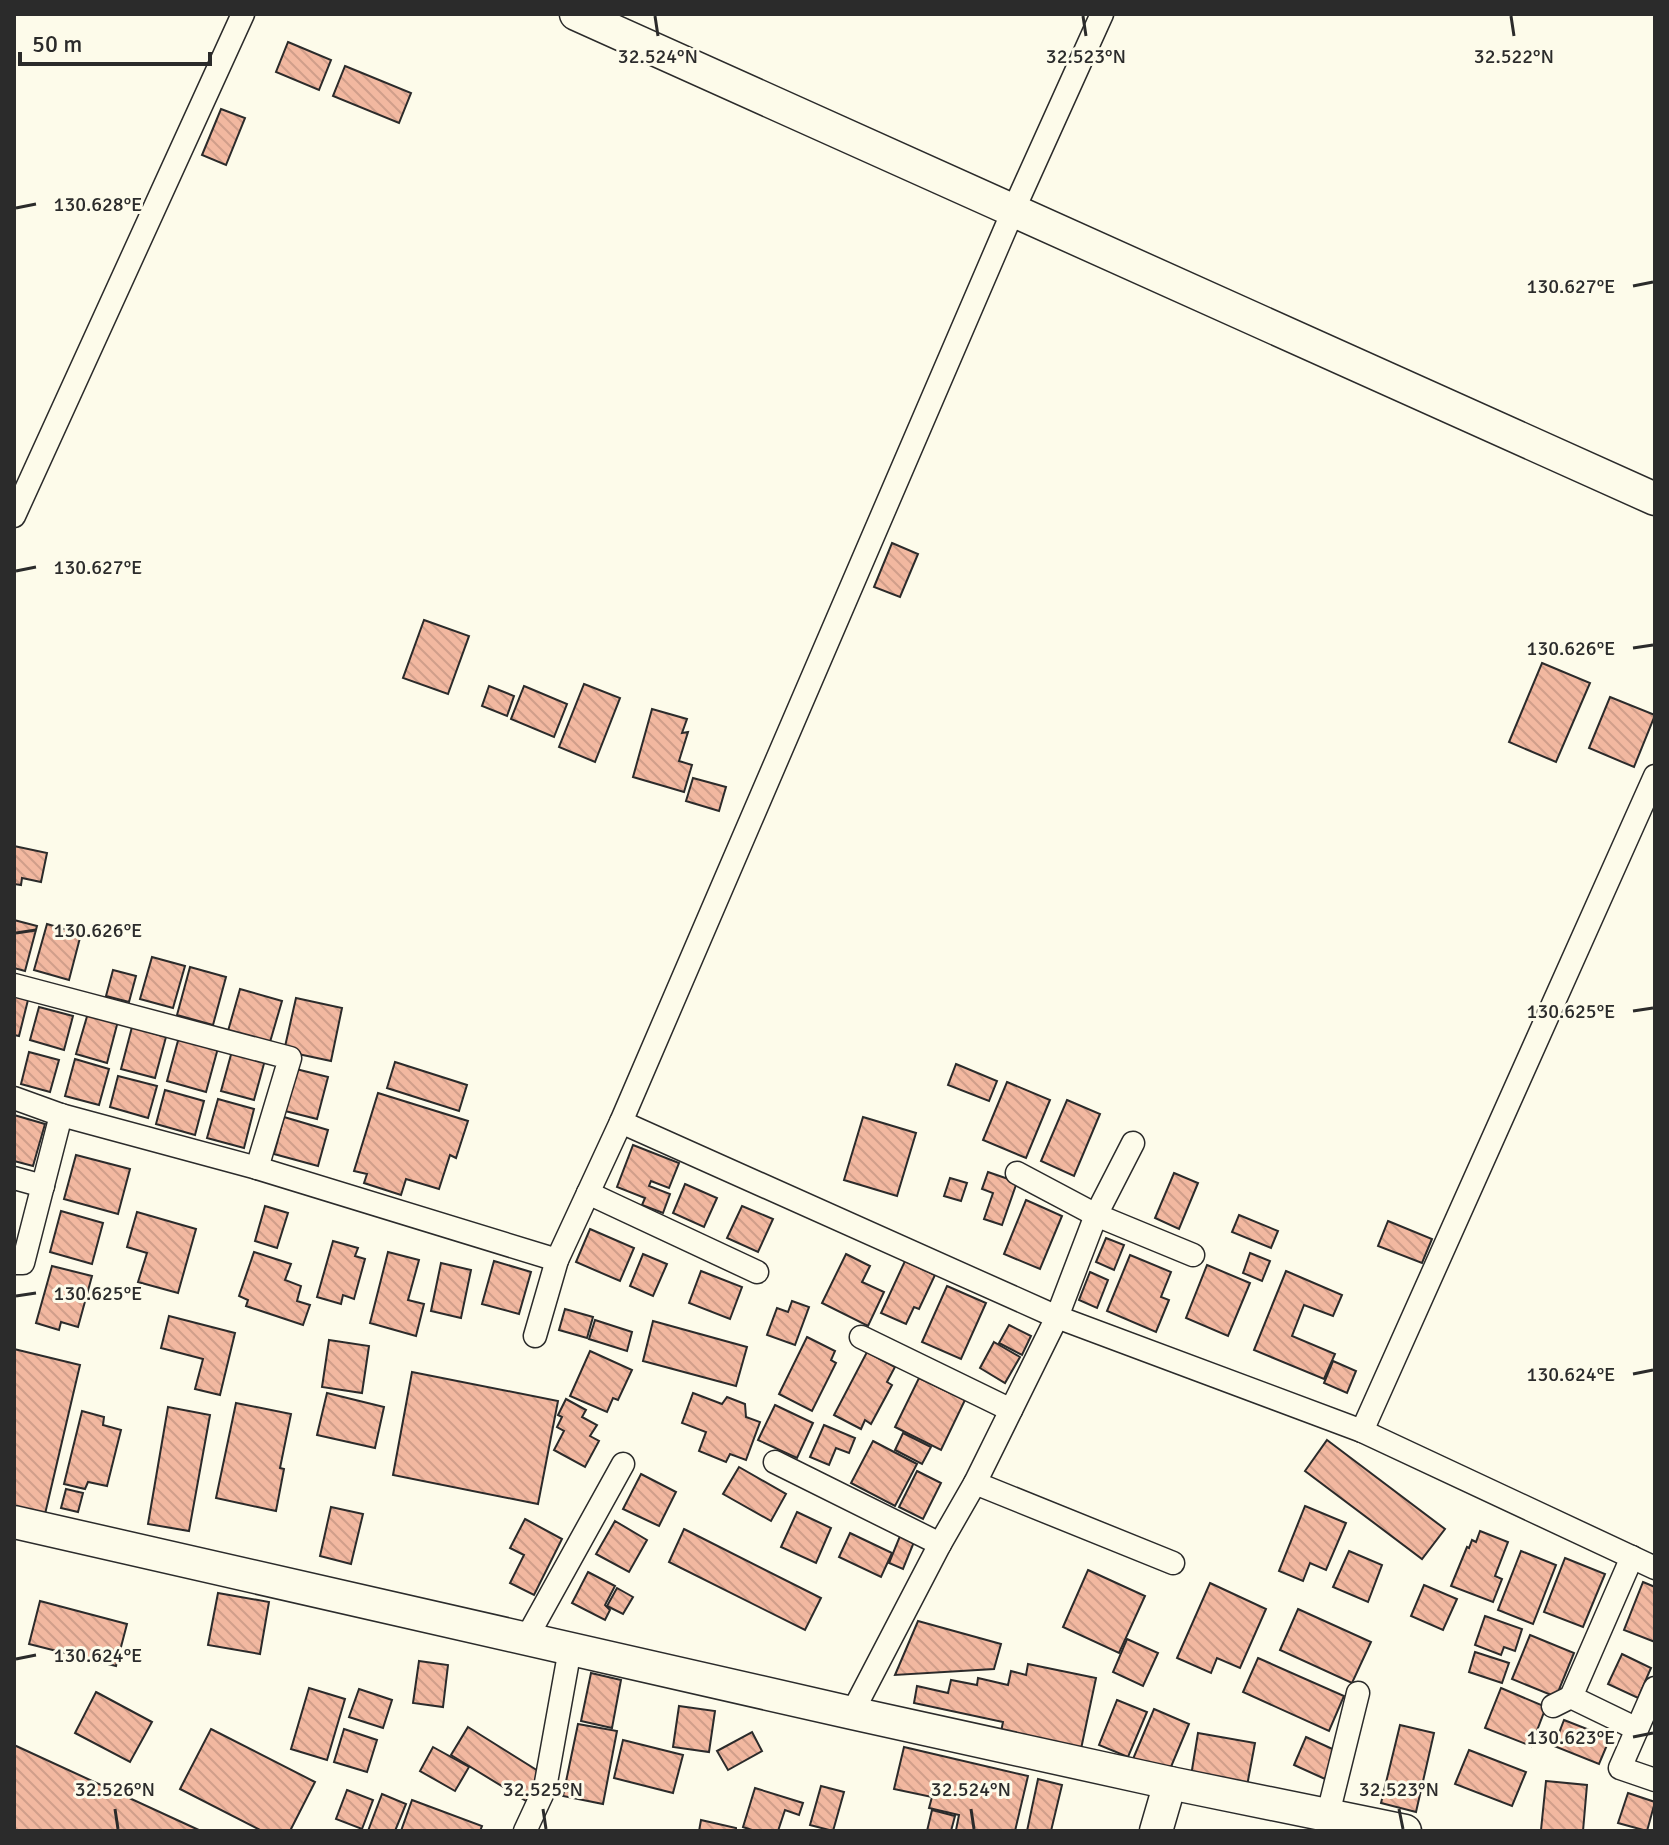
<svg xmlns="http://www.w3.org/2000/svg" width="1669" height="1845" viewBox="0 0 1669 1845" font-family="Signika,sans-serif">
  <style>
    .building { fill: url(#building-back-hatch); stroke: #2b2b2b; stroke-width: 2 }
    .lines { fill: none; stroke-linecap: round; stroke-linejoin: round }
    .street-casing { stroke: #2b2b2b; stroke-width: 25 }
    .secondary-casing { stroke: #2b2b2b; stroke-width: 35 }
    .street { stroke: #fdfbea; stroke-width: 22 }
    .secondary { stroke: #fdfbea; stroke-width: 32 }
    .ticks { fill: none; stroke: #2b2b2b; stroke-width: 3 }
    .ticks-label { font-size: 20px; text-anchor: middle; fill: #2b2b2b; stroke: #fdfbea; stroke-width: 6; stroke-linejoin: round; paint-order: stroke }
  </style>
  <defs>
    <pattern id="building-back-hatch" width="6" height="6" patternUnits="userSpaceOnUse" patternTransform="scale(2)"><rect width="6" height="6" fill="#f2b8a0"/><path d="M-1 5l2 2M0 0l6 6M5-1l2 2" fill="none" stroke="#d09e8a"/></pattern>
  </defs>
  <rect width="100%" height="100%" fill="#fdfbea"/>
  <!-- building -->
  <g class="building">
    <polygon points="288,42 331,60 319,90 276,72"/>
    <polygon points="345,66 411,93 399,123 333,96"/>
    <polygon points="221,109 245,118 226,165 202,155"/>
    <polygon points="892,543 918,554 900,597 874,587"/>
    <polygon points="424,620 469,636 448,694 403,678"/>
    <polygon points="1542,663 1590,683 1556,762 1509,742"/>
    <polygon points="584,684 620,698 595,762 559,747"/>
    <polygon points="489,686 514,696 507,716 482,706"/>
    <polygon points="524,686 567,704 554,737 511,719"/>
    <polygon points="1610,697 1655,715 1634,767 1589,748"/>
    <polygon points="652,709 687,719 682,733 688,732 679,761 692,765 684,792 633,777"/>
    <polygon points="693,778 726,787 719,811 686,801"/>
    <polygon points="14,846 47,853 41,882 22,878 21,885 14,884"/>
    <polygon points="14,920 37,926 25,971 14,968"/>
    <polygon points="47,924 81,934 69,980 34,970"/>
    <polygon points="152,957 185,966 173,1008 140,999"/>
    <polygon points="190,967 226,977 213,1025 177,1015"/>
    <polygon points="113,970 136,976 129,1002 106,996"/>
    <polygon points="240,989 282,1001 270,1042 228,1031"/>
    <polygon points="14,996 28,1000 19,1036 14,1035"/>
    <polygon points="296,998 342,1008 331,1061 284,1051"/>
    <polygon points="39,1007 73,1016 64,1050 30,1040"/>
    <polygon points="88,1013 118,1021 107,1063 76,1054"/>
    <polygon points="132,1027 166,1037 155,1078 121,1069"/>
    <polygon points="179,1037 218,1048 206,1092 167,1081"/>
    <polygon points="232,1051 265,1060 254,1100 221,1091"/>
    <polygon points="29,1052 59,1060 50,1092 21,1084"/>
    <polygon points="75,1059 109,1069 99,1105 65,1096"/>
    <polygon points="395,1062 467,1085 459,1111 387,1088"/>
    <polygon points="956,1064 997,1081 989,1101 948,1085"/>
    <polygon points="292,1068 328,1077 317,1119 281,1110"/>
    <polygon points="118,1076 157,1086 148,1118 110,1107"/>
    <polygon points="1007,1082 1050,1100 1026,1158 983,1140"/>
    <polygon points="165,1090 204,1101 195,1135 156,1124"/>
    <polygon points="378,1093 468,1121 456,1158 450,1155 439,1189 406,1179 401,1195 364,1183 367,1174 354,1171"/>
    <polygon points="218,1099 254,1109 244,1148 207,1138"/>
    <polygon points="1067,1100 1100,1114 1074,1176 1041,1161"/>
    <polygon points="14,1115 45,1124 33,1166 14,1161"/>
    <polygon points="284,1117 328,1130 318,1166 274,1154"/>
    <polygon points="863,1117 916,1133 897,1196 844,1180"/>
    <polygon points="633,1145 679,1163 669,1188 651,1181 649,1186 670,1194 663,1213 642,1205 645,1198 617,1187"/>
    <polygon points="76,1155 130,1169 118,1214 64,1199"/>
    <polygon points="988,1172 1017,1182 1002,1225 984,1219 993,1193 982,1189"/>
    <polygon points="1174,1173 1198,1183 1179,1229 1155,1218"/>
    <polygon points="950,1178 967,1183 961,1201 944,1196"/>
    <polygon points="685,1184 717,1198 704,1227 673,1213"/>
    <polygon points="1026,1200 1062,1216 1040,1269 1004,1254"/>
    <polygon points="265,1206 288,1213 277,1248 255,1241"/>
    <polygon points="742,1206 773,1219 758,1252 727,1238"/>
    <polygon points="61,1211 103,1223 92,1264 50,1252"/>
    <polygon points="137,1212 196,1229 178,1293 138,1282 147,1253 127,1247"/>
    <polygon points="1239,1215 1278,1231 1271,1248 1232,1232"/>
    <polygon points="1388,1221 1432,1239 1422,1263 1378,1246"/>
    <polygon points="590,1229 634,1248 620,1281 576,1262"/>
    <polygon points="1106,1238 1124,1245 1114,1270 1096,1262"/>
    <polygon points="333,1241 358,1248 355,1256 365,1259 354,1299 343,1295 341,1304 317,1297"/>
    <polygon points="254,1252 291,1264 285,1280 301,1286 297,1301 310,1305 303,1325 246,1306 248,1300 239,1296"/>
    <polygon points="388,1252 419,1260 408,1300 424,1304 416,1336 370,1323"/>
    <polygon points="1250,1253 1270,1261 1262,1281 1243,1273"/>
    <polygon points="643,1254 667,1264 653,1296 630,1286"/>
    <polygon points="846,1254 870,1266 862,1282 884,1292 868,1326 822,1303"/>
    <polygon points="1130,1255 1171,1272 1161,1297 1169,1300 1156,1332 1107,1311"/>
    <polygon points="494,1261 531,1272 519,1314 482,1304"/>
    <polygon points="905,1261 935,1275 919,1309 914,1307 906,1324 881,1313"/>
    <polygon points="441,1263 471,1270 461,1318 431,1311"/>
    <polygon points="1207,1265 1250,1283 1228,1336 1186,1318"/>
    <polygon points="52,1266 92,1276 78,1327 61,1322 59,1330 36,1323"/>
    <polygon points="701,1271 742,1287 730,1319 689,1303"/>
    <polygon points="1286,1271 1342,1295 1333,1316 1304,1305 1292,1336 1335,1354 1324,1379 1254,1350"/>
    <polygon points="1090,1272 1108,1280 1097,1308 1079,1300"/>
    <polygon points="947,1286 986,1303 961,1359 922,1342"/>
    <polygon points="792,1301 809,1307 795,1345 767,1335 777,1308 788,1312"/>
    <polygon points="565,1309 593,1317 587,1338 559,1330"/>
    <polygon points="169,1316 235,1333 220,1395 195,1389 203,1359 161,1348"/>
    <polygon points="595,1320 632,1332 627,1351 589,1339"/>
    <polygon points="653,1321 747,1347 736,1386 643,1361"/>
    <polygon points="1009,1325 1031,1336 1022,1355 999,1343"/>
    <polygon points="807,1337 835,1351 831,1360 836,1363 812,1411 779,1394"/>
    <polygon points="329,1340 369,1346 362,1393 322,1387"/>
    <polygon points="994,1342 1020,1357 1005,1383 980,1368"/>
    <polygon points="14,1349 80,1365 45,1514 14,1507"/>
    <polygon points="590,1351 632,1370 618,1400 613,1398 607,1412 570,1396"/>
    <polygon points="867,1352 895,1367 887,1382 892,1385 871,1424 865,1420 861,1429 834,1415"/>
    <polygon points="1333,1361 1356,1371 1347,1393 1324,1383"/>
    <polygon points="412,1372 558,1401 538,1504 393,1475"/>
    <polygon points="919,1378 965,1400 941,1450 895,1427"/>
    <polygon points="327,1393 384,1407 375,1448 317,1435"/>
    <polygon points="693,1393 722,1404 727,1397 745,1404 746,1417 760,1422 746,1460 730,1454 726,1462 699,1451 706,1432 682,1423"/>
    <polygon points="566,1399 586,1410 582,1417 597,1425 590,1436 599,1441 585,1467 554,1450 564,1431 557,1427 562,1417 558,1415"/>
    <polygon points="236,1403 291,1414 280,1468 284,1469 276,1511 216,1498"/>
    <polygon points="775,1405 813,1423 797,1458 758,1440"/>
    <polygon points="168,1407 210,1415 189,1531 148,1524"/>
    <polygon points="82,1411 104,1417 103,1425 121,1430 107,1486 88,1482 85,1489 64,1484"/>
    <polygon points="824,1425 855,1438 849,1453 836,1448 829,1465 810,1457"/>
    <polygon points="903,1433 931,1447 922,1464 895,1450"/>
    <polygon points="1327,1440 1445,1529 1422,1559 1305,1471"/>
    <polygon points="873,1441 917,1464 895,1506 851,1483"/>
    <polygon points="739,1467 786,1494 771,1521 723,1494"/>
    <polygon points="917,1471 941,1483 923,1519 899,1507"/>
    <polygon points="641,1474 676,1492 659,1526 623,1509"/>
    <polygon points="66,1489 83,1493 78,1512 61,1508"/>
    <polygon points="1305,1506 1346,1523 1326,1570 1310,1563 1303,1581 1279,1571"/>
    <polygon points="331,1507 363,1514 351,1564 320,1556"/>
    <polygon points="797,1512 831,1528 816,1563 781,1547"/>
    <polygon points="525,1519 562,1539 534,1595 510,1583 524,1555 510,1548"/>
    <polygon points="615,1521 647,1540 629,1572 596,1554"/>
    <polygon points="684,1529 821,1598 805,1630 669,1562"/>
    <polygon points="1480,1531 1508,1542 1495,1576 1502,1579 1493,1602 1451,1586 1467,1547 1469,1548 1472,1540 1476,1542"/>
    <polygon points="850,1533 892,1553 881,1577 839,1557"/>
    <polygon points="900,1536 914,1542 903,1569 889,1563"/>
    <polygon points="1349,1551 1382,1565 1368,1602 1333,1587"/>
    <polygon points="1521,1551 1556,1565 1533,1624 1498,1610"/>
    <polygon points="1565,1558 1605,1574 1583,1627 1544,1612"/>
    <polygon points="1088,1570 1145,1596 1119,1653 1063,1627"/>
    <polygon points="588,1572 615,1586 605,1605 610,1610 605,1620 572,1603"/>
    <polygon points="1643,1582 1655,1587 1655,1642 1624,1630"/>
    <polygon points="1210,1583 1266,1609 1240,1668 1217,1658 1211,1673 1177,1658"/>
    <polygon points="1424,1585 1457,1599 1443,1630 1411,1616"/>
    <polygon points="617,1588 633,1597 623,1614 607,1606"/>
    <polygon points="218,1593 269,1602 260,1654 208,1645"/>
    <polygon points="40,1601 127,1624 116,1666 29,1644"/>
    <polygon points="1298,1609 1371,1642 1352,1683 1280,1650"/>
    <polygon points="1485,1616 1522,1629 1515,1651 1504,1647 1501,1655 1475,1645"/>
    <polygon points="918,1621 1001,1644 994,1669 895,1675"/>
    <polygon points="1530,1635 1574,1653 1556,1697 1512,1679"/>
    <polygon points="1127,1639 1158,1653 1143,1686 1113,1672"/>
    <polygon points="1475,1652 1509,1663 1502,1683 1469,1672"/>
    <polygon points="1622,1654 1651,1668 1638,1698 1608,1684"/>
    <polygon points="1258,1658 1344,1696 1329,1731 1243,1692"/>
    <polygon points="419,1661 448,1665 443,1707 413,1703"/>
    <polygon points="1028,1664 1096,1678 1081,1749 1001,1732 1003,1722 914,1703 917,1686 948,1693 951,1680 977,1685 978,1678 1008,1685 1011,1671 1026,1675"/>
    <polygon points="591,1673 621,1680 612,1728 581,1721"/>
    <polygon points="309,1688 345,1699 327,1760 291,1749"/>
    <polygon points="1501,1688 1546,1707 1531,1746 1485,1728"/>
    <polygon points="359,1689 392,1700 383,1728 349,1717"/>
    <polygon points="96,1692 152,1722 130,1762 75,1733"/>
    <polygon points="1117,1700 1147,1712 1128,1757 1099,1745"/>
    <polygon points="679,1706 715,1711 709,1752 673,1747"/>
    <polygon points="1154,1709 1189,1724 1168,1774 1133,1759"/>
    <polygon points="1564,1720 1610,1738 1599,1764 1554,1746"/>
    <polygon points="578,1724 617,1731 603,1804 563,1796"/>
    <polygon points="1400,1725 1434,1733 1416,1812 1381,1803"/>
    <polygon points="468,1727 543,1774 526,1801 451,1755"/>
    <polygon points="211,1729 315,1782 290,1831 262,1831 180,1789"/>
    <polygon points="344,1729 377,1740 367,1772 334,1762"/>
    <polygon points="752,1732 762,1751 728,1770 717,1751"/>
    <polygon points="1198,1733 1255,1743 1247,1786 1191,1776"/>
    <polygon points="1306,1737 1337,1751 1325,1779 1294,1765"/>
    <polygon points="623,1740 683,1755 673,1793 614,1778"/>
    <polygon points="14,1745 201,1831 14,1831"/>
    <polygon points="433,1747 469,1767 455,1791 420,1771"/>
    <polygon points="904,1747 1028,1776 1015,1831 956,1830 959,1815 929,1808 932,1797 894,1789"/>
    <polygon points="1469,1750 1526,1772 1512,1806 1455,1784"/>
    <polygon points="1038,1779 1062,1785 1051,1831 1027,1831"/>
    <polygon points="1546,1781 1587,1785 1583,1831 1541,1830"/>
    <polygon points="821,1786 844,1792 833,1831 810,1825"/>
    <polygon points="755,1788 803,1803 799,1815 785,1810 778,1831 755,1831 743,1827"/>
    <polygon points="347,1790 373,1800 362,1829 336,1819"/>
    <polygon points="1628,1793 1655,1802 1647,1831 1618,1823"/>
    <polygon points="382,1794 406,1804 395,1831 368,1831"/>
    <polygon points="412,1800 482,1826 480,1831 401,1831"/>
    <polygon points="932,1810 955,1816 951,1831 927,1831"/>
    <polygon points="701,1820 736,1828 736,1831 699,1831"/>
  </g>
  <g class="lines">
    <!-- street casing -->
    <g class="street-casing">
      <g id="street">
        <polyline points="14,516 243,14"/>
        <polyline points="14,985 290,1058 257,1168"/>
        <polyline points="14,1098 61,1115 257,1168 557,1260 621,1122 1013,211 1102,14"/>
        <polyline points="621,1122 1057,1317 1362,1431 1655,1568"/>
        <polyline points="1017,1173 1096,1215 1193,1255"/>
        <polyline points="14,1178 43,1186"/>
        <polyline points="588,1193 757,1272"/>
        <polyline points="14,1263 23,1263 61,1115"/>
        <polyline points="535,1336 557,1260"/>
        <polyline points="861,1337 1011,1410"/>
        <polyline points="1362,1431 1655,776"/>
        <polyline points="775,1462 940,1544"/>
        <polyline points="975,1483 1173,1563"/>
        <polyline points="1632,1557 1571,1697 1637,1729"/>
        <polyline points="526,1639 623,1464"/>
        <polyline points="1655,1688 1620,1768 1655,1780"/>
        <polyline points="1553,1706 1571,1697"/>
        <polyline points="852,1713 940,1544 975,1483 1057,1317 1096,1215 1133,1143"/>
        <polyline points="1328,1814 1358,1693"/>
        <polyline points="525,1831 545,1788 570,1649"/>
      </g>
    </g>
    <!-- secondary casing -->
    <g class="secondary-casing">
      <g id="secondary">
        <polyline points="576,14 1655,499"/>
        <polyline points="14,1522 852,1713 1170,1783 1405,1831"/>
        <polyline points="1156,1831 1170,1783"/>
      </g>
    </g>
    <!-- street -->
    <use href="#street" class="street"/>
    <!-- secondary -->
    <use href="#secondary" class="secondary"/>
  </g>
  <!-- ticks -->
  <path class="ticks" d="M655,16L658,36M1083,16L1086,36M1511,16L1514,36M16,208L36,204M1633,286L1653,282M16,571L36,567M1633,648L1653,645M16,933L36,930M1633,1011L1653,1008M16,1296L36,1293M1633,1374L1653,1370M16,1659L36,1655M1633,1737L1653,1733M115,1809L118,1829M543,1809L546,1829M971,1809L974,1829M1399,1809L1403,1829"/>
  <g class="ticks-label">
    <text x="658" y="63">32.524°N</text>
    <text x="1086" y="63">32.523°N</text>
    <text x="1514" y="63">32.522°N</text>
    <text x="98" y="211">130.628°E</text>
    <text x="1571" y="293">130.627°E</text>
    <text x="98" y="574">130.627°E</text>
    <text x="1571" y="655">130.626°E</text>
    <text x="98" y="937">130.626°E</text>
    <text x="1571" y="1018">130.625°E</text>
    <text x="98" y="1300">130.625°E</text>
    <text x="1571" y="1381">130.624°E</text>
    <text x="98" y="1662">130.624°E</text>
    <text x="1571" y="1744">130.623°E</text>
    <text x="115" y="1796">32.526°N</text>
    <text x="543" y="1796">32.525°N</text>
    <text x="971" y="1796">32.524°N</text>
    <text x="1399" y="1796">32.523°N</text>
  </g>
  <!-- border -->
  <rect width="1669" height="1845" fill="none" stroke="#2b2b2b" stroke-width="32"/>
  <!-- scale -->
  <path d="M20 52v12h190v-12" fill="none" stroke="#2b2b2b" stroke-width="4"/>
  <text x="32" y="52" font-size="24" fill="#2b2b2b" stroke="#fdfbea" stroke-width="6" paint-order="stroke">50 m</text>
</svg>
